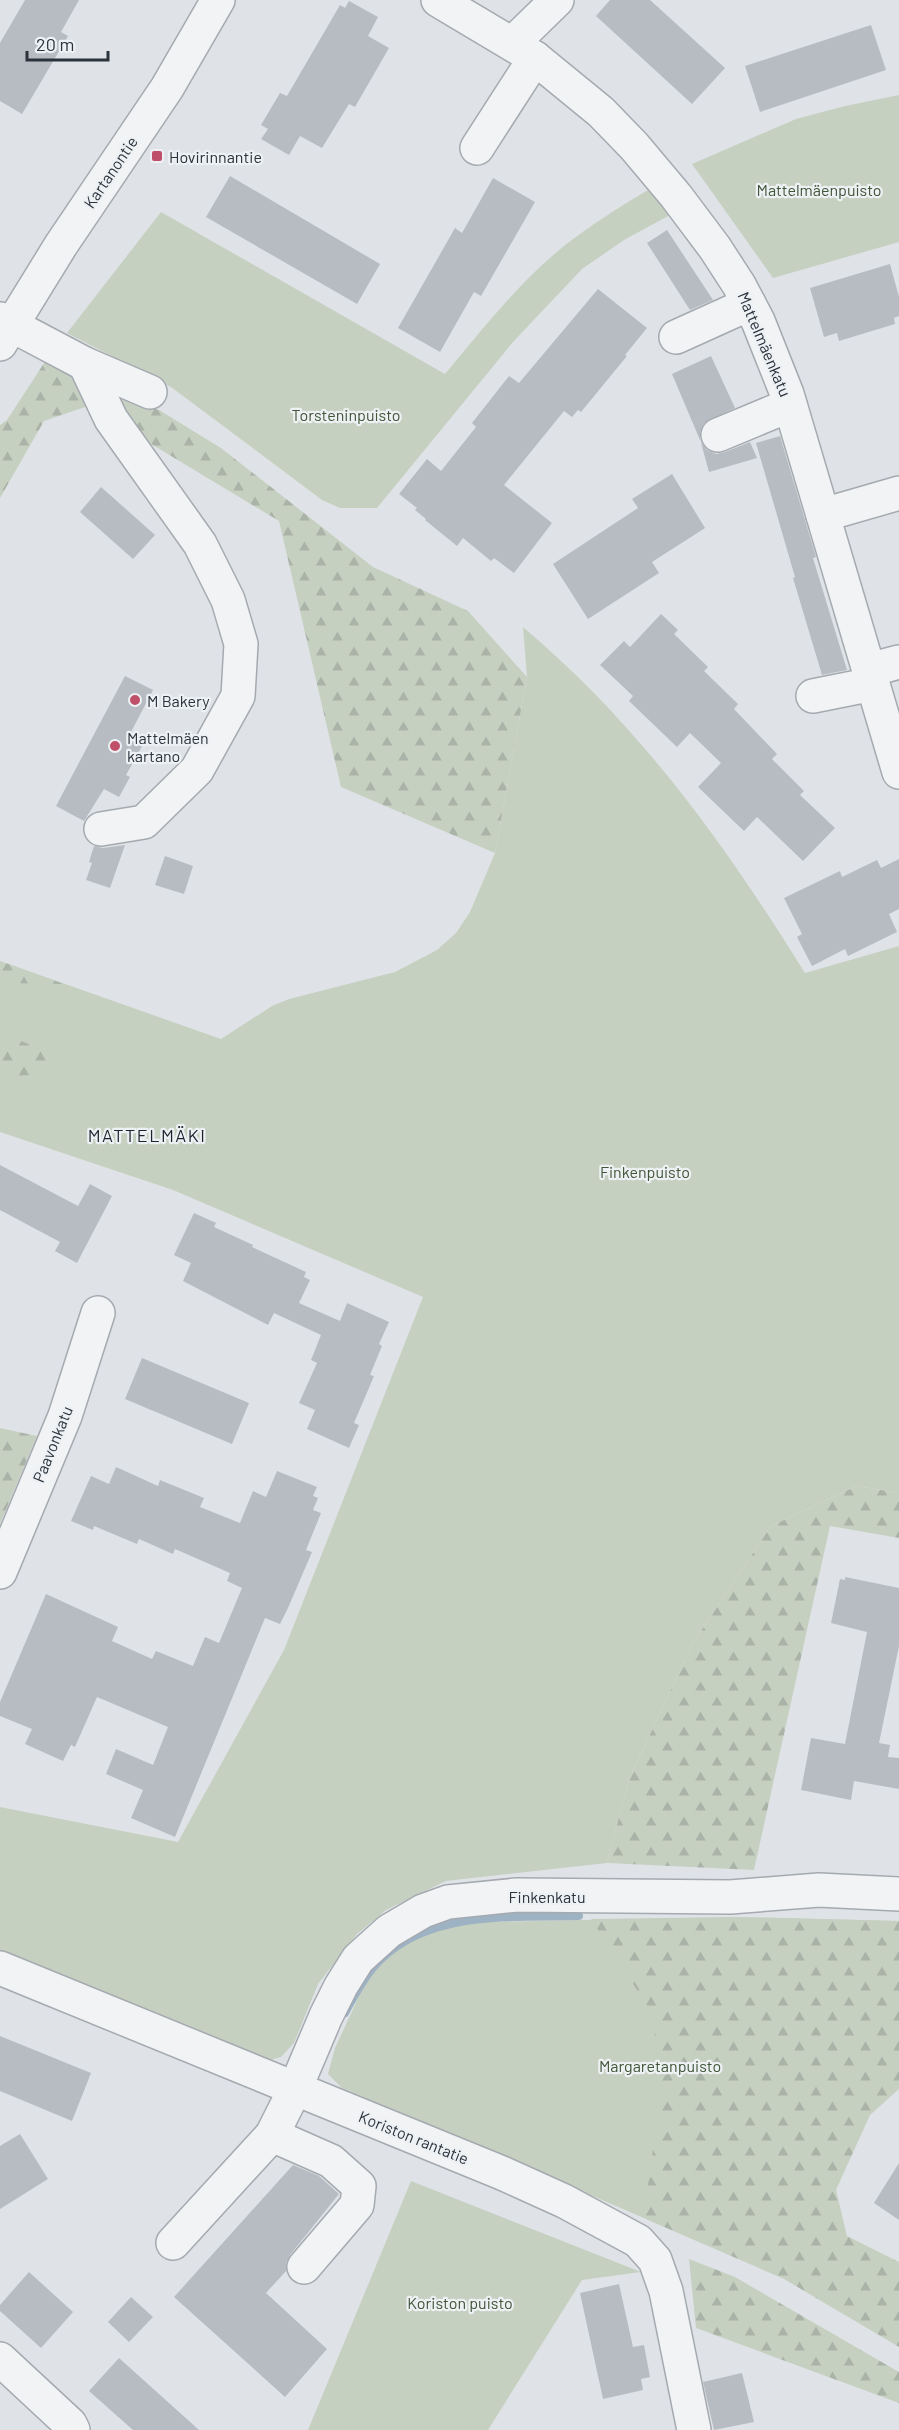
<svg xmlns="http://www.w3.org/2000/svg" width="899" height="2430" viewBox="0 0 899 2430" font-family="Barlow,sans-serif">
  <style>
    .green { fill: #c6d0c1 }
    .forest { fill: url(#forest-firs) }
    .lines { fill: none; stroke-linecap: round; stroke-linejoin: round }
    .stream { stroke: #9db2c3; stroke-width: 8 }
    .building { fill: #b7bcc3 }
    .minor-casing { stroke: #a5aab0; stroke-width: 36 }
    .minor { stroke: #f1f3f5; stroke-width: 33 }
    .poi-dot { fill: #c05069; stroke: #eef1f4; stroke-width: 2 }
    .labels { text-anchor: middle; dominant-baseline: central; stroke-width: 4.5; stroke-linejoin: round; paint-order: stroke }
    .poi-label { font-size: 16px; fill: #2a323c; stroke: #eef1f4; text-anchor: start }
    .street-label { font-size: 16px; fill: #2a323c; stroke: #eef1f4 }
    .park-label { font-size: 16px; fill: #405638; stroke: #eef1f4 }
    .neighbourhood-label { font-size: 18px; letter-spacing: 1.5px; fill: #1c232d; stroke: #eef1f4 }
  </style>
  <defs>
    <pattern id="forest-firs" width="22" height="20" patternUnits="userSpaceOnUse" patternTransform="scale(1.5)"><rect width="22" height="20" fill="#c6d0c1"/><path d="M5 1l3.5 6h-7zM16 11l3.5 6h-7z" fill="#aab3a7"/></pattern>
  </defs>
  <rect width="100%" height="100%" fill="#dfe3e7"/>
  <!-- green -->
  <g class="green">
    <polygon points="899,95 899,242 773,278 692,164 796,119 845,106"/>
    <path d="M648,190L670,215L624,240L582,269L513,342L377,508H340L322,500L171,387L67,333L161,212L445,374C482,330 519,282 564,246C591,225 619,207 648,190Z"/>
    <path d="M523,627C641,727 724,843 805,973L899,946V1493L857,1486L771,1526L693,1643L629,1779L607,1863L446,1881L386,1910L357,1934L318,1984L294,2043L281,2057L267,2061L0,1952V1807L178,1842L284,1650L423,1297L173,1190L0,1132V961L221,1039L272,1006L289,999L395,972L437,950L456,933L470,912L495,853L527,677Z"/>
    <polygon points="738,1917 899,1921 732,2256 342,2088 328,2074 335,2048 360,1994 382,1957 428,1932 478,1922"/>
    <polygon points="411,2181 641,2272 582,2280 488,2430 308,2430"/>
  </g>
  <!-- forest -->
  <g class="forest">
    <polygon points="48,357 69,367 88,406 44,421 0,498 0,425 7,420"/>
    <polygon points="112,397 159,410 221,448 373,567 468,611 527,677 495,853 341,787 279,521 123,427"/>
    <polygon points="0,961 64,984 9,983 0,998"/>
    <polygon points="0,1032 59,1057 52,1073 0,1078"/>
    <polygon points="0,1428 37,1436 0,1524"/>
    <polygon points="857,1486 899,1493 899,1538 830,1526 754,1870 607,1863 629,1779 693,1643 771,1526"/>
    <polygon points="738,1917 899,1921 899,2089 870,2115 836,2190 847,2236 899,2262 899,2347 784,2279 646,2219 645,2206 662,2086 652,2013 591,1919"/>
    <polygon points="689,2259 735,2277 899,2372 899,2403 696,2328"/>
  </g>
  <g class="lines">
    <!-- stream -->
    <path class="stream" d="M345,2013C353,1998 362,1982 372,1969C421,1909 510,1918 579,1916"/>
  </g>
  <!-- building -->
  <g class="building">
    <polygon points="25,0 79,0 61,32 68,36 22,114 0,101 0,43"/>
    <polygon points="610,0 650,0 725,68 692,104 596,16"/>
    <polygon points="349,1 378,17 368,36 389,48 355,107 349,104 322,148 300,136 289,155 261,139 268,129 261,125 280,93 287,96 340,5 345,8"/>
    <polygon points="871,25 886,70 760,112 745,66"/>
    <polygon points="230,176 380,264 357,304 206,217"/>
    <polygon points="493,178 535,202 481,296 474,292 440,352 398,328 455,228 462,233"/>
    <polygon points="667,230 713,300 690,310 647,243"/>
    <polygon points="890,264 899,297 899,316 894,318 895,324 839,341 837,333 824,337 810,288"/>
    <polygon points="598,289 647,328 625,355 627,356 581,412 578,410 572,417 564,411 504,485 552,523 514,573 494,558 491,561 463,538 457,546 425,520 426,519 415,510 417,508 399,494 427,459 441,471 476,427 472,423 509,376 519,383"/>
    <polygon points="711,356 735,408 704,423 700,432 700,440 672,374"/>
    <polygon points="780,436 816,557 813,558 847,670 822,675 793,578 795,577 756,443"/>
    <polygon points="750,442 757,458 709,472 701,443 707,450 716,454 725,452"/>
    <polygon points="672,474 705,528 652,562 659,573 588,619 553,564 638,508 632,499"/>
    <polygon points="101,487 155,535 133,559 80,512"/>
    <polygon points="661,614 678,630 674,634 708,667 704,671 738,704 734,709 777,754 772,759 804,791 800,795 835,828 803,861 757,817 744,831 698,787 721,763 690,733 677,747 629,701 633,696 600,665 624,641 630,647"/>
    <polygon points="125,676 153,690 131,732 146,739 126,775 130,777 119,797 104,789 84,821 56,806"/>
    <polygon points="125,845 110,888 86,880 92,863 89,862 94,846 103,848"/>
    <polygon points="165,856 193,866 184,894 155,885"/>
    <polygon points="899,859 899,909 889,914 897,932 848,956 845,949 812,966 797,937 802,934 784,898 840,871 842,877 877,860 881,868"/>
    <polygon points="0,1165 78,1206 90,1184 112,1196 77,1263 55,1251 60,1242 0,1210"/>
    <polygon points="194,1213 216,1223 214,1227 253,1245 252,1247 306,1272 304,1277 310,1280 299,1303 340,1321 347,1303 389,1322 379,1344 382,1346 370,1375 374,1376 354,1423 359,1425 349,1448 307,1429 315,1410 299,1403 317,1363 311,1360 321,1335 274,1313 268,1325 183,1281 191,1263 174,1255"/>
    <polygon points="142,1358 249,1403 232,1444 125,1399"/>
    <polygon points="116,1467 158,1486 160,1480 204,1498 200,1507 240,1523 253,1491 266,1497 277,1471 317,1487 313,1496 318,1498 313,1510 321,1513 306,1550 312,1552 288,1608 280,1624 265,1618 175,1837 131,1818 143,1790 106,1774 116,1749 153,1765 168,1727 97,1697 75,1747 71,1745 63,1761 25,1744 32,1729 0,1716 0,1702 46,1594 118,1627 112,1641 152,1659 156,1651 193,1666 205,1637 219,1643 242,1588 227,1581 230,1573 175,1549 173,1554 139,1539 137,1544 94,1526 93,1530 71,1521 91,1476 109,1484"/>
    <polygon points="845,1577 899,1588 899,1646 879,1743 890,1745 888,1757 899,1758 899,1789 854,1781 851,1800 801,1790 811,1738 845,1744 867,1632 831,1623 840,1579 845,1580"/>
    <polygon points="0,2036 91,2073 72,2121 0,2091"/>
    <polygon points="20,2134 48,2179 0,2209 0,2146"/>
    <polygon points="899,2163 899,2220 874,2203"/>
    <polygon points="293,2165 319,2176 339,2194 290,2255 286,2263 286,2271 266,2293 327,2349 285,2397 174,2297"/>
    <polygon points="29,2272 73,2312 41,2348 0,2311 0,2305"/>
    <polygon points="619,2284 633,2347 644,2345 650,2377 641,2379 643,2390 603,2399 580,2293"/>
    <polygon points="131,2297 153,2317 129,2342 108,2322"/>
    <polygon points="119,2358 199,2430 133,2430 89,2391"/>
    <polygon points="742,2373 754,2422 714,2430 703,2382"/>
  </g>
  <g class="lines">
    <!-- minor casing -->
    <g class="minor-casing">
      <g id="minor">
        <polyline points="438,0 535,58 601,112 634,146 676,196 715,248 739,285 758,321 787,394 899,772"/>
        <polyline points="513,43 557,0"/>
        <polyline points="477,148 535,58"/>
        <polyline points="0,319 85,364 150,392"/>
        <polyline points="676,337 749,304"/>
        <polyline points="0,344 61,245 167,88 218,0"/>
        <polyline points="85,364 111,419 200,544 228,600 241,644 238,696 197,770 144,822 101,829"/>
        <polyline points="718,435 790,405"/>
        <polyline points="823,515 899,493"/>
        <polyline points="869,670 899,662"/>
        <polyline points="813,696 873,684"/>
        <polyline points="0,1572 65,1416 98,1313"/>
        <polyline points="0,1968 502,2173 564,2201 638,2241 655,2260 666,2291 694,2430"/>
        <polyline points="272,2135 331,2161 359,2186 357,2205 304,2267"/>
        <polyline points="173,2243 272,2135 295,2089 326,2016 341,1986 358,1959 389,1931 423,1911 448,1902 517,1895 730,1897 819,1890 899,1894"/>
        <polyline points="0,2359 70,2424 73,2430"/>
      </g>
    </g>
    <!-- minor -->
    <use href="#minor" class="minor"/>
  </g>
  <!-- markers -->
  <g class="poi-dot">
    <rect x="151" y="150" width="12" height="12" rx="3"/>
    <circle cx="135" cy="700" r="6"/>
    <circle cx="115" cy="746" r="6"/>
  </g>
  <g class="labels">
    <!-- poi labels -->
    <g class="poi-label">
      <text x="169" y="156">Hovirinnantie</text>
      <text x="147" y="700">M Bakery</text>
      <text x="127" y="737">Mattelmäen<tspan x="127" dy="18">kartano</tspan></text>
    </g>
    <!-- street labels -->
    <g class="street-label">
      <text transform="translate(110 172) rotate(-56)">Kartanontie</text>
      <text transform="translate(765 344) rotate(67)">Mattelmäenkatu</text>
      <text transform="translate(52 1444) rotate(-68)">Paavonkatu</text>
      <text x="547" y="1896">Finkenkatu</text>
      <text transform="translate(414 2137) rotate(22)">Koriston rantatie</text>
    </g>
    <!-- park labels -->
    <g class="park-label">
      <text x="819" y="189">Mattelmäenpuisto</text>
      <text x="346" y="414">Torsteninpuisto</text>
      <text x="645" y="1171">Finkenpuisto</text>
      <text x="660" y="2065">Margaretanpuisto</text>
      <text x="460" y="2302">Koriston puisto</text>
    </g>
    <!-- neighbourhood labels -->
    <g class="neighbourhood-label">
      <text x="147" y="1135">MATTELMÄKI</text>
    </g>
  </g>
  <!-- scale -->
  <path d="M27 51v9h81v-9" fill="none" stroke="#2a323c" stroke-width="3"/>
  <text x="36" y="51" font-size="18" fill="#2a323c" stroke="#eef1f4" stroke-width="4.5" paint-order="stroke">20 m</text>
</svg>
